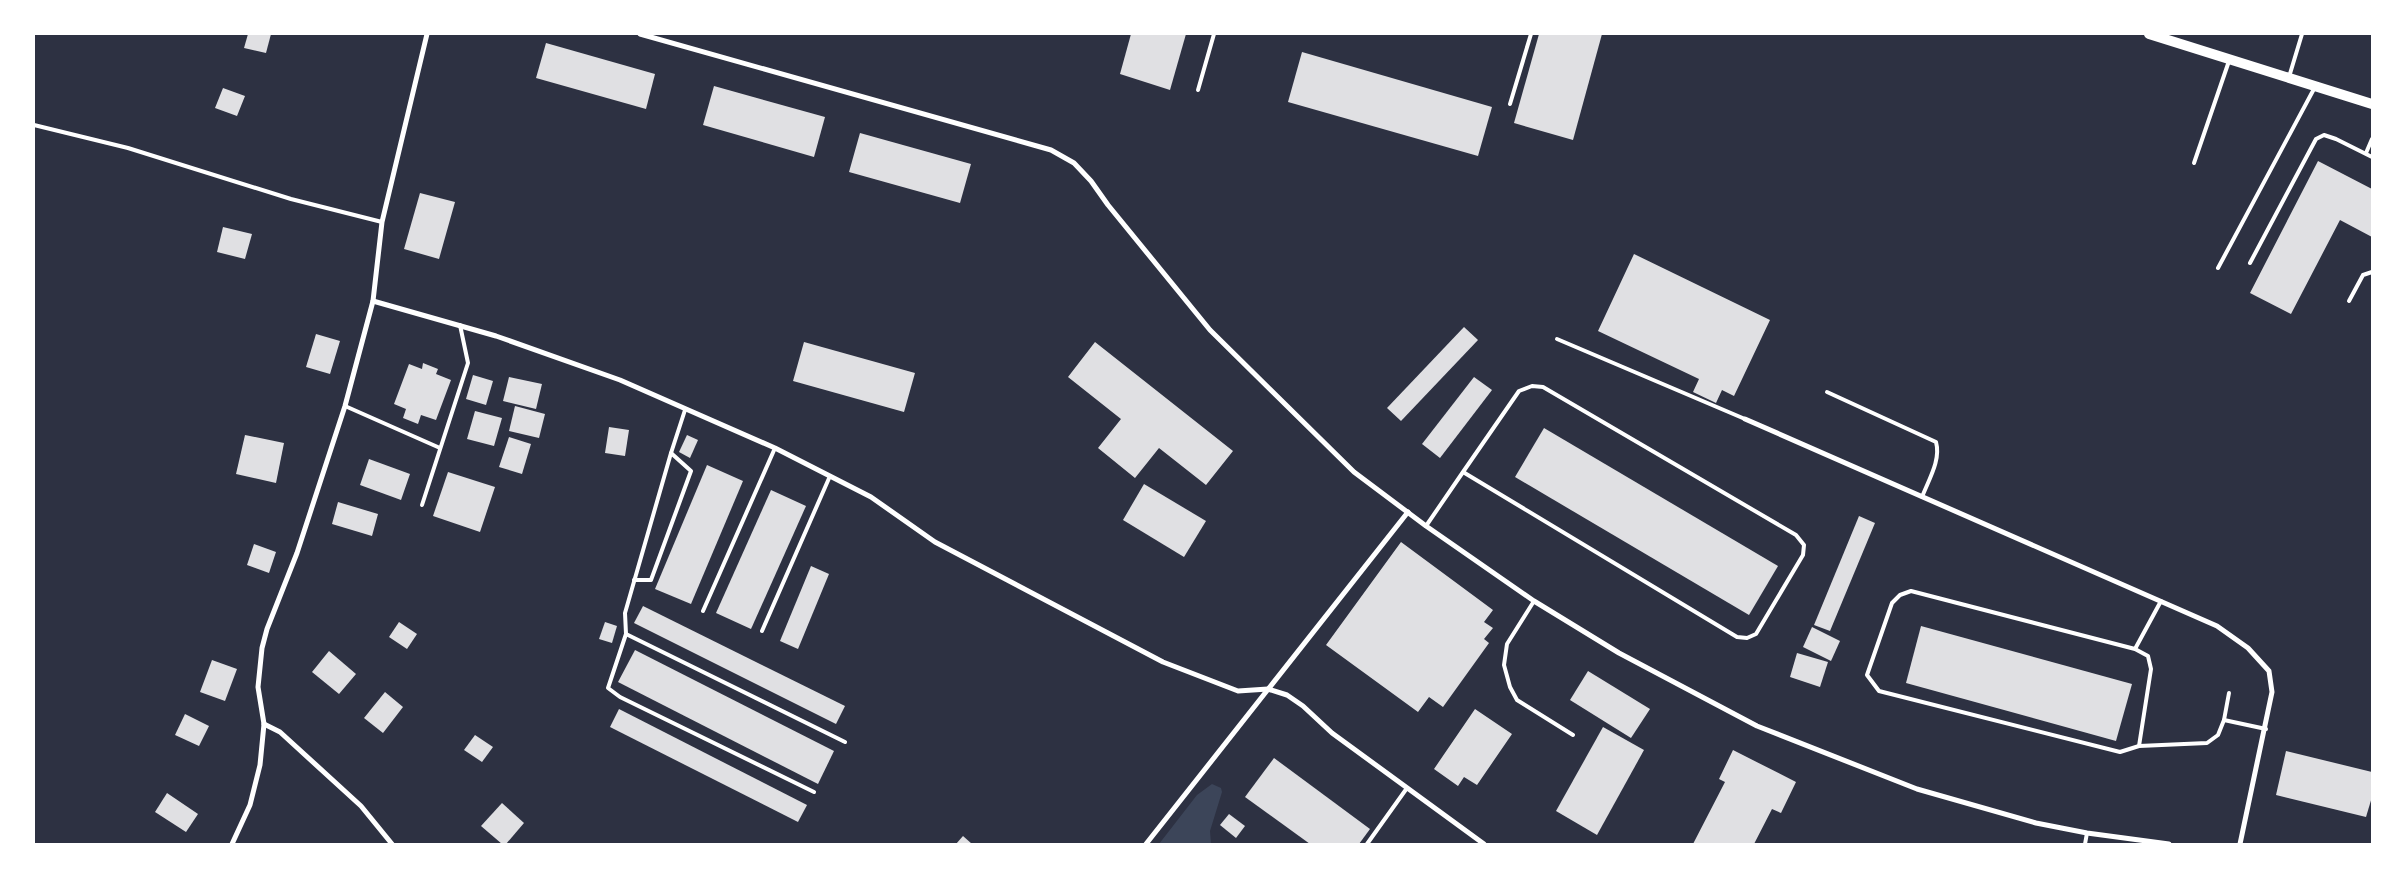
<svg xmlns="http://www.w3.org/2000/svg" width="2406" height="878" viewBox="0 0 2406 878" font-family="Commissioner,sans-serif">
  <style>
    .green { fill: #3c4559 }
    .building { fill: #e0e0e3 }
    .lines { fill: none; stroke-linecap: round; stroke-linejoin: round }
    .service { stroke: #fff; stroke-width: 4 }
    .minor { stroke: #fff; stroke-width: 5 }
    .secondary { stroke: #fff; stroke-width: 10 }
  </style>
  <rect width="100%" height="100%" fill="#2d3142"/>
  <!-- green -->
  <polygon class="green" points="1212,784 1221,788 1222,792 1210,831 1211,844 1159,844 1197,795"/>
  <!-- building -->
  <g class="building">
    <polygon points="248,34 271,34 266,53 244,48"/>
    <polygon points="1131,34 1186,34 1170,90 1120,74"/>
    <polygon points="1539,34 1602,34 1573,140 1514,123"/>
    <polygon points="546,43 655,74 646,109 536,78"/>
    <polygon points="1302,52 1492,107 1478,156 1288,102"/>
    <polygon points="714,86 825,117 814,157 703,125"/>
    <polygon points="223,88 245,96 237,116 215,108"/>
    <polygon points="860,133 971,164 960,203 849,172"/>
    <polygon points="2318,161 2372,189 2372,237 2340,220 2291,314 2250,293"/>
    <polygon points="420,193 455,202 439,259 404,249"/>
    <polygon points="223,227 252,234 245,259 217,252"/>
    <polygon points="1634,254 1770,320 1734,396 1722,390 1716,403 1693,392 1699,379 1598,331"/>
    <polygon points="1464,327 1478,340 1401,421 1387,408"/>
    <polygon points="316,334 340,341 330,374 306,367"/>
    <polygon points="804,342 915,373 904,412 793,381"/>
    <polygon points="1095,342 1233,451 1206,485 1159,448 1135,478 1098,448 1121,419 1068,377"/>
    <polygon points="423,363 438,369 436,374 451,380 436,420 421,415 418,424 403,418 406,409 394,404 409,364 422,369"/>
    <polygon points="473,375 493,381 486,405 466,399"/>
    <polygon points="509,377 542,384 536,409 503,401"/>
    <polygon points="1474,377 1492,390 1440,458 1422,444"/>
    <polygon points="515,406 545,414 539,438 509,431"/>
    <polygon points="475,411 502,418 494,446 467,439"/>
    <polygon points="609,427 629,430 625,456 605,453"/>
    <polygon points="1544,428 1778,566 1749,615 1515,477"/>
    <polygon points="245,435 284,443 276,483 236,474"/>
    <polygon points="687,435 698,440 690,458 679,452"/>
    <polygon points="509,437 531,444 522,474 499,467"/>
    <polygon points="369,459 410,474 401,500 360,485"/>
    <polygon points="707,465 743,481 691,604 655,589"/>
    <polygon points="448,472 495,487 480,532 433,516"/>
    <polygon points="1144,484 1206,521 1184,557 1123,520"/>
    <polygon points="771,490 806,506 751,629 716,613"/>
    <polygon points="338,502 378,514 372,536 332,524"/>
    <polygon points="1859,516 1875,523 1830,631 1814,625"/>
    <polygon points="1401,542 1493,610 1484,622 1493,628 1484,639 1489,643 1443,707 1429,697 1418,712 1326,645"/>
    <polygon points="254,544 276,552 269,573 247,565"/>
    <polygon points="811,566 829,574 798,649 780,641"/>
    <polygon points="643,606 845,706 836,724 634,623"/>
    <polygon points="399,622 417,634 407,649 389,637"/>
    <polygon points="605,622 617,626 612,643 599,639"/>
    <polygon points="1921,626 2132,684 2116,741 1906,683"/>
    <polygon points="1812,627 1840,641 1831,661 1803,647"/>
    <polygon points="635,650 834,751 818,784 618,682"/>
    <polygon points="329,651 356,674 339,694 312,672"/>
    <polygon points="1797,653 1828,662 1820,687 1790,677"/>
    <polygon points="212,660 237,669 225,701 200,692"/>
    <polygon points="1588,671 1650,709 1631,738 1570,700"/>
    <polygon points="385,692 403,707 383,733 364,718"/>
    <polygon points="619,709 807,805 798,822 610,727"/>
    <polygon points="1475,709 1512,734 1477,785 1464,777 1458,786 1434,769"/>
    <polygon points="185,714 209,726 199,746 175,735"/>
    <polygon points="1603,727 1644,750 1597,835 1556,811"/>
    <polygon points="475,735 493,747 482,762 464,750"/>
    <polygon points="1733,750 1796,782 1781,813 1772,809 1754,844 1693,844 1725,782 1719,779"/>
    <polygon points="2286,751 2372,772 2372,797 2366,817 2276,795"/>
    <polygon points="1274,758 1370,829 1359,844 1310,844 1245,797"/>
    <polygon points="167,793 198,814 186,832 155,812"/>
    <polygon points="502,803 524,823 506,844 502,844 481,826"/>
    <polygon points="1229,814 1245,826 1236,838 1220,825"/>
    <polygon points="963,836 972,844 956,844"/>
  </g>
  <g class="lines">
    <!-- service -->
    <g class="service">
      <polyline points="2289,77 2302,34"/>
      <polyline points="1198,90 1214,34"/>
      <polyline points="1510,104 1531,34"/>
      <polyline points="34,125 128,148 291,199 382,222"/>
      <polyline points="2366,153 2372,139"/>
      <polyline points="2194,163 2229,61"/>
      <polyline points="2250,263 2316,139 2324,135 2336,139 2372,157"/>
      <polyline points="2218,268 2315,87"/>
      <polyline points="2349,301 2363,275 2372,272"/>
      <polyline points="1557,339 1745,419"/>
      <path d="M1827,392L1936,442C1941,460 1929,479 1922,497"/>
      <polyline points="345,406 440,448"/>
      <polyline points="685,410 671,453 625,613 626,634 608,688 620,697 814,792"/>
      <polyline points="422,505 468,363 460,325"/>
      <polyline points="1426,526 1463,472 1737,637 1747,638 1756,634 1803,555 1804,545 1796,535 1543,387 1532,386 1519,391 1463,472"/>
      <polyline points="634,580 651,580 691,471 671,453"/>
      <polyline points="1534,601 1507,644 1504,665 1510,687 1517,700 1573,735"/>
      <polyline points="703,611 775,448"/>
      <polyline points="762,631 830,476"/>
      <polyline points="626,634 845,742"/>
      <polyline points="2135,649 1911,591 1900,595 1892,603 1867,675 1879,691 2120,752 2139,746 2151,669 2148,656 2135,649 2161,601"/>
      <polyline points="2224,720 2266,729"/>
      <polyline points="2139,746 2207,743 2218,735 2224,720 2229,693"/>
      <polyline points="1367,844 1407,788"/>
      <polyline points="2085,844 2087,833"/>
    </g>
    <!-- minor -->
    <g class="minor">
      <polyline points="640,34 1051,150 1074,163 1091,181 1108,205 1210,330 1354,472 1426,526 1534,601 1619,653 1757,726 1917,789 2036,823 2087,833 2169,844"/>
      <polyline points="373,301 496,336 620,380 775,448 871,497 935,542 1163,662 1238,691 1268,689 1287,695 1303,706 1332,733 1484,844"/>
      <polyline points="1745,419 2217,626 2248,648 2269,671 2272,692 2240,844"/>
      <polyline points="264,724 280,732 361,806 392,844"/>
      <polyline points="232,844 250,805 260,765 264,724 258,687 262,648 267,629 297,553 345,406 373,301 382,222 427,34"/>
      <polyline points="1146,844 1408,512"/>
    </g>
    <!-- secondary -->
    <polyline class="secondary" points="2149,34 2372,104"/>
  </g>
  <!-- border -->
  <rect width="2406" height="878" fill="none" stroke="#ffffff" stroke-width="70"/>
</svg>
